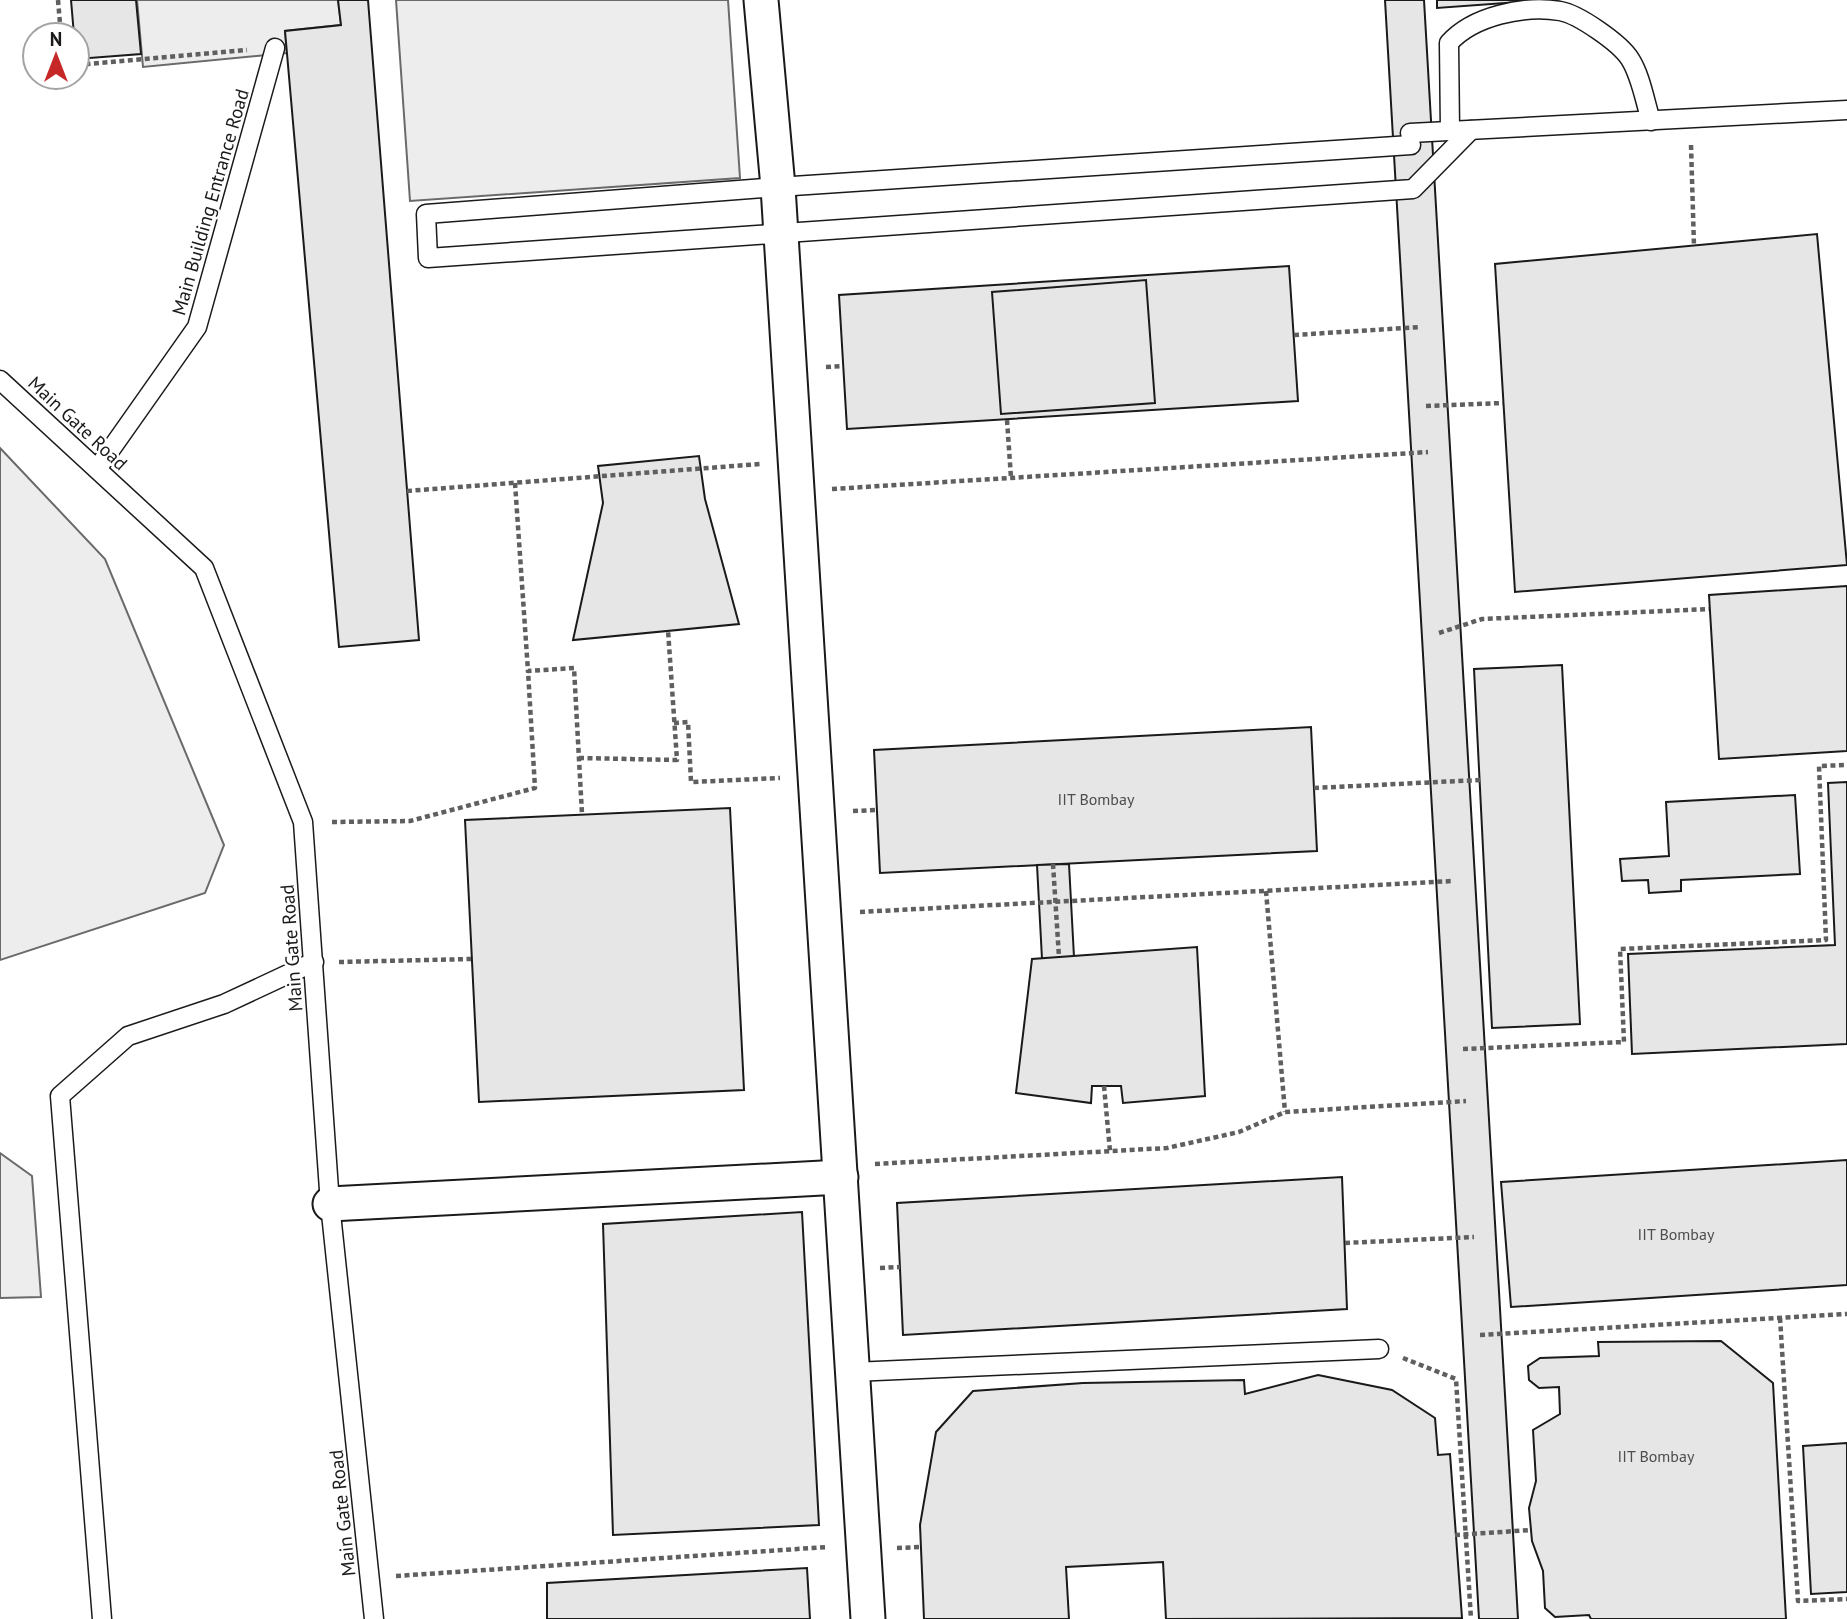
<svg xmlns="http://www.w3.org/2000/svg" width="1847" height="1619" viewBox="0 0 1847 1619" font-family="'PT Sans',sans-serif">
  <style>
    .built { fill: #ededed; stroke: #6a6a6a; stroke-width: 2 }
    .building { fill: #e6e6e6; stroke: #1a1a1a; stroke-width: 2 }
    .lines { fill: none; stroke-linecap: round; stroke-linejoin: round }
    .lane-casing { stroke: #1a1a1a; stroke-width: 21 }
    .street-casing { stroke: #1a1a1a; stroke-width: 37 }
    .path { stroke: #5f5f5f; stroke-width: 4.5; stroke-dasharray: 5 3.5; stroke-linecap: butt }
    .lane { stroke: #fff; stroke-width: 18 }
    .street { stroke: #fff; stroke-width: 33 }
    .labels { text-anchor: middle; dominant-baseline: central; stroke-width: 5; stroke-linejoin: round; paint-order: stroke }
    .number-label { font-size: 16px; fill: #4d4d4d }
    .street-label { font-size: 19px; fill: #1a1a1a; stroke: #fff }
  </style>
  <rect width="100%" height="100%" fill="#fff"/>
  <!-- built -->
  <g class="built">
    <polygon points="137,0 338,0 341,25 285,31 287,53 143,67"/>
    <polygon points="396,0 728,0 740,178 410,201"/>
    <polygon points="0,448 105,559 224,845 205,893 0,960"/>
    <polygon points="0,1153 32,1176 41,1297 0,1298"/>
  </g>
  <!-- building -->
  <g class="building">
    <polygon points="71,0 136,0 141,54 77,59 77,35 74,35"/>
    <polygon points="338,0 368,0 419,640 339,647 285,31 341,25"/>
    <polygon points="1385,0 1424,0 1518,1619 1479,1619"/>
    <polygon points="1437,0 1546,0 1437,8"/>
    <polygon points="1817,234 1847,565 1515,592 1495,264"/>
    <polygon points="1289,266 1298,401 847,429 839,295"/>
    <polygon points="1146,280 1155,403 1001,414 992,292"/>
    <polygon points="699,456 705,499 739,624 573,640 603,503 598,466"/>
    <polygon points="1847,586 1847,751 1719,759 1709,595"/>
    <polygon points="1562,665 1580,1024 1492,1028 1474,669"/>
    <polygon points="1311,727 1317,851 880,873 874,750"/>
    <polygon points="1847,782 1847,1044 1632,1054 1628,954 1835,945 1828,783"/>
    <polygon points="1795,795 1800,874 1681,880 1681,891 1649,893 1648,880 1622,881 1620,859 1669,856 1666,802"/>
    <polygon points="730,808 744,1090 479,1102 465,820"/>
    <polygon points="1069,864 1074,957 1042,959 1037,865"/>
    <polygon points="1197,947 1205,1096 1123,1103 1121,1086 1092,1086 1091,1103 1016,1093 1032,959"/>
    <polygon points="1847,1160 1847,1285 1511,1307 1501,1182"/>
    <polygon points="1342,1177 1347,1309 903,1335 897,1203"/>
    <polygon points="802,1212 819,1525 613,1535 603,1224"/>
    <polygon points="1721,1341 1773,1383 1786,1619 1591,1619 1589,1615 1555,1617 1545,1608 1543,1571 1532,1541 1529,1508 1536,1481 1533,1430 1560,1414 1559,1387 1539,1388 1529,1380 1528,1366 1540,1358 1599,1356 1598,1342"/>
    <polygon points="1318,1375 1392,1390 1435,1418 1438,1455 1450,1454 1462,1618 1166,1619 1163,1562 1066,1567 1069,1619 924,1619 920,1525 936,1432 973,1391 1083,1383 1244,1380 1245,1394"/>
    <polygon points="1847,1443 1847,1592 1811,1594 1803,1446"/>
    <polygon points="807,1568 810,1619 547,1619 547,1583"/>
  </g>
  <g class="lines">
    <!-- lane casing -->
    <g class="lane-casing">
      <g id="lane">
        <path d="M1450,131L1449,43C1473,16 1524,5 1560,11C1578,14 1620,43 1630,59C1641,76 1645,102 1651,121"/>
        <polyline points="1410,133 1847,110"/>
        <polyline points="1411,145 778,187 426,214 428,258 1413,189 1471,130"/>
        <polyline points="0,380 204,568 303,822 330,1204 374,1619"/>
        <polyline points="97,469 197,327 275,48"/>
        <polyline points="853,1372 1379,1349"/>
        <polyline points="102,1619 60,1096 128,1036 224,1004 314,962"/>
      </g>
    </g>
    <!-- street casing -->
    <g class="street-casing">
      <g id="street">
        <polyline points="761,0 778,187 868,1619"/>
        <polyline points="330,1204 841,1177"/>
      </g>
    </g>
    <!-- path -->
    <g class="path">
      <polyline points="58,0 61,35"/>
      <polyline points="77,65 247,50"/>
      <polyline points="1691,145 1694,246"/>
      <polyline points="1294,335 1421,327"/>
      <polyline points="826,367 843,366"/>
      <polyline points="1426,406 1503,403"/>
      <polyline points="1007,420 1011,478"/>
      <polyline points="515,483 528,671 574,668 582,814"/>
      <polyline points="832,489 1428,452"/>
      <polyline points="407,491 760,464"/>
      <polyline points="1439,633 1482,619 1709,609"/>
      <polyline points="674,723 688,722 691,782 780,778"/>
      <polyline points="579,758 677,760 668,630"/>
      <polyline points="1314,788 1480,780"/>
      <polyline points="853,811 877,810"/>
      <polyline points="332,822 410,821 535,788 528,671"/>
      <polyline points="1053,864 1059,957"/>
      <polyline points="1266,891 1285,1112"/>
      <polyline points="860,912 1453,881"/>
      <polyline points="339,962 471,959"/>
      <polyline points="1463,1049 1624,1042 1620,949 1826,940 1819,766 1847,765"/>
      <polyline points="1104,1086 1110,1151"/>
      <polyline points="875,1164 1167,1148 1239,1132 1285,1112 1466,1101"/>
      <polyline points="1345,1243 1474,1237"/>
      <polyline points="880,1268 900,1267"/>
      <polyline points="1780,1318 1798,1601 1847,1599"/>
      <polyline points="1480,1335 1847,1314"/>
      <polyline points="1403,1358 1456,1379 1471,1619"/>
      <polyline points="1455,1535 1531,1530"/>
      <polyline points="897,1548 921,1547"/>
      <polyline points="396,1576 827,1547"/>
    </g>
    <!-- lane -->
    <use href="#lane" class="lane"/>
    <!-- street -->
    <use href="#street" class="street"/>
  </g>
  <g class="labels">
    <!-- number labels -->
    <g class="number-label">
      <text x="1096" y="799">IIT Bombay</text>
      <text x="1676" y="1234">IIT Bombay</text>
      <text x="1656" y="1456">IIT Bombay</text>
    </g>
    <!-- street labels -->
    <g class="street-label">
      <text transform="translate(210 202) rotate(-74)">Main Building Entrance Road</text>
      <text transform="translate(78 423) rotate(43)">Main Gate Road</text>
      <text transform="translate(291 948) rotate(-94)">Main Gate Road</text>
      <text transform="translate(342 1513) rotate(-96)">Main Gate Road</text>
    </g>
  </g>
  <!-- north arrow -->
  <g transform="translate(56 56)"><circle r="33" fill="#ffffff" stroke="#a3a3a3" stroke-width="2"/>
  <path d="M0-5L12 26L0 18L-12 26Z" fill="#c62828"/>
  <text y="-10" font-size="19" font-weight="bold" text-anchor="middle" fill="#1a1a1a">N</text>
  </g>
</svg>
